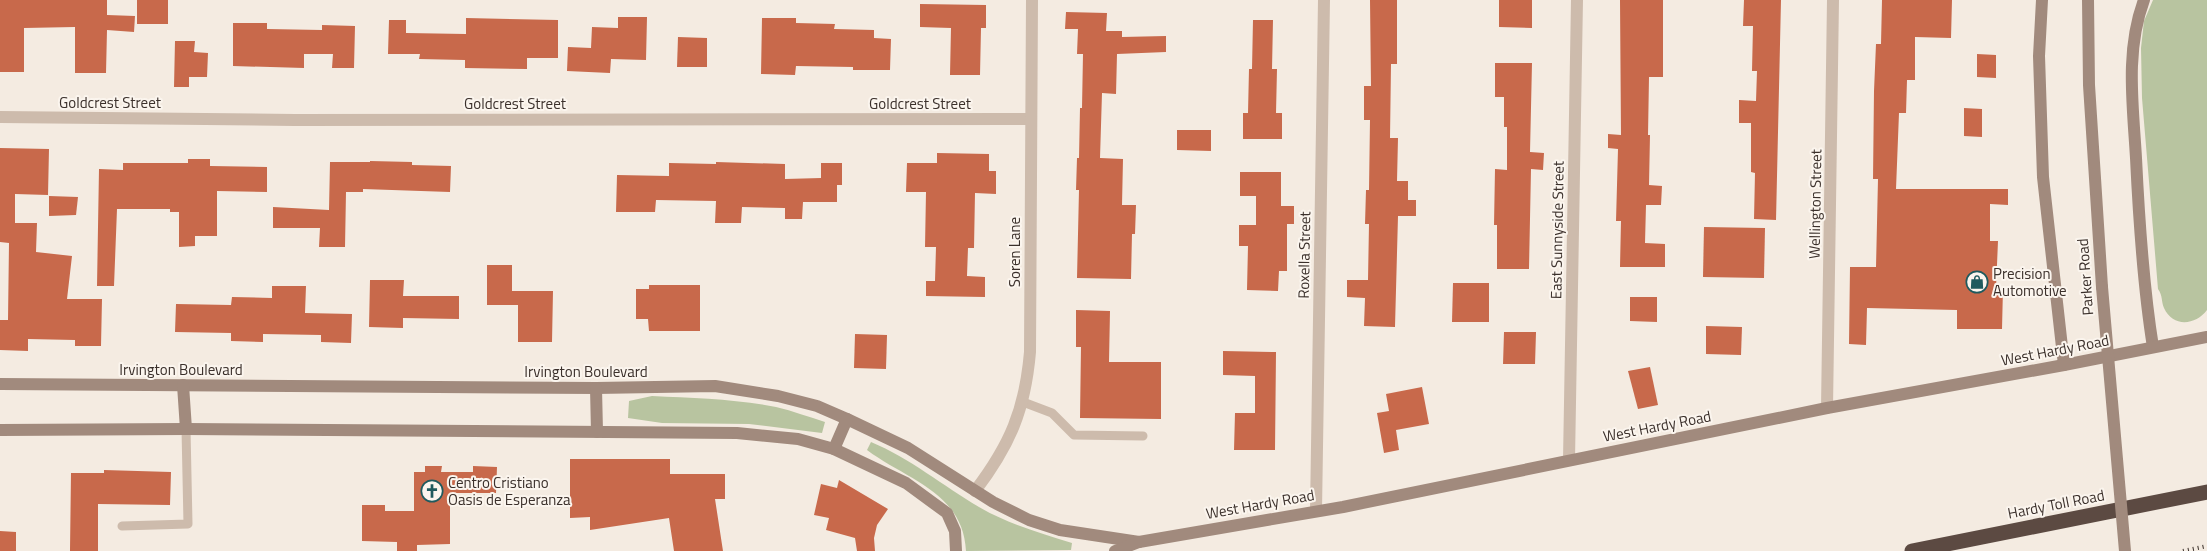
<svg xmlns="http://www.w3.org/2000/svg" width="2207" height="551" viewBox="0 0 2207 551" font-family="'Titillium Web',sans-serif">
  <style>
    .green { fill: #b8c4a0 }
    .building { fill: #c8694b }
    .lines { fill: none; stroke-linecap: round; stroke-linejoin: round }
    .lane { stroke: #cdbbac; stroke-width: 9 }
    .street { stroke: #cdbbac; stroke-width: 12 }
    .secondary { stroke: #a18a7d; stroke-width: 12 }
    .highway { stroke: #5c4a42; stroke-width: 15 }
    .rail { stroke: #3b302b; stroke-width: 4; stroke-dasharray: 1 4; stroke-linecap: butt }
    .secondary-bridge { stroke: #a18a7d; stroke-width: 12 }
    .labels { text-anchor: middle; dominant-baseline: central; stroke-width: 4; stroke-linejoin: round; paint-order: stroke }
    .street-label { font-size: 15px; fill: #3b302b; stroke: #fbf5ee }
    .poi-label { font-size: 15px; fill: #3b302b; stroke: #fbf5ee; text-anchor: start }
  </style>
  <rect width="100%" height="100%" fill="#f4ebe1"/>
  <!-- green -->
  <g class="green">
    <path d="M2153,0H2207V310C2196,325 2173,328 2164,308C2161,301 2163,296 2158,289L2142,98L2141,48L2144,21Z"/>
    <path d="M652,396C694,398 735,399 776,407C793,411 809,417 825,422L822,433L749,424L662,423L628,418L629,401Z"/>
    <path d="M871,442C910,458 943,486 979,507C1008,524 1041,533 1072,543L1071,550L966,551C963,492 907,480 867,450Z"/>
  </g>
  <!-- building -->
  <g class="building">
    <polygon points="0,0 107,0 107,15 135,16 134,32 107,30 106,73 75,73 75,27 24,28 24,72 0,72"/>
    <rect x="137" y="0" width="31" height="24"/>
    <polygon points="1370,0 1397,0 1397,64 1391,64 1390,138 1398,138 1397,181 1408,181 1408,200 1416,200 1416,216 1398,216 1395,327 1364,326 1365,298 1347,297 1347,280 1368,280 1369,224 1365,224 1366,190 1369,190 1370,120 1364,120 1364,86 1371,86"/>
    <polygon points="1499,0 1532,0 1532,28 1499,27"/>
    <polygon points="1620,0 1663,0 1663,77 1649,77 1648,135 1650,135 1649,185 1662,186 1661,205 1646,205 1645,243 1665,244 1665,267 1620,267 1621,221 1616,221 1618,149 1608,148 1608,134 1621,135"/>
    <polygon points="1744,0 1781,0 1776,220 1754,219 1755,173 1751,172 1751,123 1739,123 1739,100 1756,101 1757,71 1752,71 1753,26 1743,26"/>
    <polygon points="1882,0 1952,0 1951,38 1915,37 1915,80 1907,80 1906,113 1899,113 1896,189 2008,189 2008,205 1990,204 1990,241 1998,241 1996,288 2003,288 2002,329 1957,329 1957,310 1867,308 1866,345 1849,344 1850,267 1876,267 1878,179 1873,179 1874,91 1876,44 1881,44"/>
    <polygon points="920,4 986,5 986,28 981,28 980,75 950,75 951,28 920,27"/>
    <polygon points="1066,12 1107,13 1106,31 1122,31 1122,37 1166,36 1166,52 1117,54 1116,94 1102,93 1100,158 1123,159 1122,205 1136,205 1135,234 1132,234 1131,279 1077,278 1079,190 1076,190 1077,158 1079,158 1080,108 1082,108 1083,54 1077,54 1078,29 1065,29"/>
    <polygon points="618,17 647,17 646,60 611,59 610,73 567,71 568,47 591,48 592,27 618,28"/>
    <polygon points="466,18 558,20 558,58 527,58 527,69 465,68 465,60 419,59 420,54 388,54 389,20 406,20 406,33 466,34"/>
    <polygon points="762,18 796,18 796,23 835,24 834,29 874,30 874,38 891,39 890,70 853,70 853,67 796,66 795,75 761,74"/>
    <polygon points="1253,20 1273,20 1272,69 1277,69 1276,113 1282,113 1282,139 1243,139 1243,113 1248,113 1249,69 1252,69"/>
    <polygon points="233,23 267,23 267,29 322,30 322,25 355,26 354,68 332,68 333,54 304,54 304,68 233,66"/>
    <polygon points="678,37 707,38 707,67 677,67"/>
    <polygon points="175,41 195,41 194,52 208,53 207,77 189,77 189,87 174,87"/>
    <polygon points="1977,54 1996,55 1996,78 1977,77"/>
    <polygon points="1495,63 1532,63 1530,152 1544,153 1543,170 1531,169 1529,269 1497,269 1497,225 1494,225 1495,169 1507,170 1507,127 1504,127 1504,97 1495,97"/>
    <polygon points="1964,108 1982,109 1982,137 1964,136"/>
    <polygon points="1177,130 1211,130 1211,151 1177,150"/>
    <polygon points="0,148 49,149 48,195 15,194 15,223 37,223 36,252 72,256 67,299 102,299 101,346 75,346 75,340 28,339 28,351 0,350 0,320 8,320 9,243 0,242"/>
    <polygon points="937,153 989,154 989,171 996,171 996,194 975,193 974,248 968,248 967,276 985,277 985,297 926,296 926,281 935,281 936,247 925,247 926,192 906,192 907,163 937,163"/>
    <polygon points="188,159 210,159 210,166 267,167 267,192 217,191 217,236 195,236 195,246 179,247 179,212 170,212 170,209 117,209 114,286 97,286 99,169 123,170 123,163 188,163"/>
    <polygon points="370,161 412,162 412,165 451,166 450,192 363,189 363,192 346,192 345,247 319,247 320,228 273,228 273,207 329,210 330,162 370,162"/>
    <polygon points="716,162 785,164 785,179 821,178 821,163 842,163 842,185 837,185 837,202 803,202 802,219 785,219 785,208 742,207 741,223 715,223 716,201 656,200 655,212 616,212 617,175 669,176 669,163 716,164"/>
    <polygon points="1240,172 1281,172 1281,206 1294,206 1294,224 1287,224 1287,271 1279,271 1278,291 1247,290 1248,246 1239,246 1239,225 1256,225 1256,196 1240,196"/>
    <polygon points="49,196 78,197 76,215 49,216"/>
    <polygon points="1704,227 1765,228 1764,278 1703,277"/>
    <polygon points="487,265 512,265 512,291 553,291 552,342 518,342 518,305 487,305"/>
    <polygon points="370,280 404,280 403,296 459,296 459,319 403,318 403,328 369,327"/>
    <polygon points="1453,283 1489,283 1489,322 1452,322"/>
    <polygon points="649,285 700,285 700,331 649,331 648,319 636,319 636,289 649,289"/>
    <polygon points="272,286 306,286 305,313 352,314 351,343 321,342 321,335 263,334 263,342 231,341 231,333 175,332 176,304 231,305 232,297 272,298"/>
    <polygon points="1630,297 1657,297 1657,322 1630,321"/>
    <polygon points="1076,310 1110,311 1109,362 1161,362 1161,419 1080,418 1081,347 1076,347"/>
    <polygon points="1706,326 1742,327 1741,355 1706,354"/>
    <polygon points="1504,332 1536,332 1535,364 1503,364"/>
    <polygon points="855,334 887,335 886,369 854,368"/>
    <polygon points="1223,351 1276,352 1275,450 1234,450 1235,413 1255,413 1255,376 1223,375"/>
    <polygon points="1650,367 1658,405 1638,409 1628,371"/>
    <polygon points="1422,387 1429,424 1396,430 1399,450 1384,453 1377,413 1389,411 1386,394"/>
    <polygon points="570,459 670,459 670,474 725,474 725,499 715,499 723,551 674,551 669,518 590,530 590,517 570,518"/>
    <polygon points="425,466 442,466 441,472 473,472 473,466 497,467 496,493 450,493 450,544 417,545 417,551 397,551 397,542 362,541 362,505 385,505 385,511 414,511 414,472 425,472"/>
    <polygon points="104,470 171,472 170,505 98,504 98,551 70,551 71,473 104,473"/>
    <polygon points="839,480 888,509 877,525 874,538 875,551 857,551 855,538 826,530 829,518 814,515 821,484 837,488"/>
    <polygon points="0,531 16,532 16,551 0,551"/>
  </g>
  <g class="lines">
    <!-- lane -->
    <g class="lane">
      <polyline points="1023,402 1052,413 1074,435 1143,436"/>
      <polyline points="122,526 188,524 186,429"/>
    </g>
    <!-- street -->
    <g class="street">
      <polyline points="0,117 295,120 1030,119"/>
      <polyline points="1827,408 1833,0"/>
      <polyline points="1569,460 1577,0"/>
      <path d="M975,491C1010,445 1025,410 1030,352L1032,0"/>
      <polyline points="1316,511 1324,0"/>
    </g>
    <!-- secondary -->
    <g class="secondary">
      <polyline points="2042,0 2039,56 2043,177 2064,365"/>
      <polyline points="2088,0 2089,85 2102,287"/>
      <path d="M2144,0C2125,51 2133,105 2136,158C2139,221 2143,285 2153,347"/>
      <polyline points="0,384 596,388 715,386 778,396 817,406 847,419 908,448 993,502 1029,520 1060,530 1139,542"/>
      <polyline points="183,385 186,429"/>
      <polyline points="596,388 597,432"/>
      <polyline points="0,430 186,429 737,433 798,439 834,449 906,483 947,513 955,531 956,551"/>
      <polyline points="834,449 847,419"/>
      <polyline points="1115,551 1139,542 1343,507 1827,408 2064,365 2207,337"/>
    </g>
    <!-- highway -->
    <polyline class="highway" points="1912,551 2207,492"/>
    <!-- rail -->
    <polyline class="rail" points="2183,551 2207,546"/>
    <!-- secondary-bridge -->
    <polyline class="secondary-bridge" points="2102,287 2125,551"/>
  </g>
  <!-- icons -->
  <defs>
    <g id="shop-ring" transform="scale(1.125)"><circle r="9.5" fill="#fbf5ee" stroke="#1f5a5e" stroke-width="1.5"/><path d="M-5-2.5h2.3a2.7 3.5 0 0 1 5.4 0H5L5.5 6h-11ZM-1.5-2.5h3a1.5 2.3 0 0 0-3 0Z" fill="#1f5a5e"/></g>
    <g id="church-ring" transform="scale(1.125)"><circle r="9.5" fill="#fbf5ee" stroke="#1f5a5e" stroke-width="1.5"/><path d="M-1.2-6h2.4v3.5h3.3v2.4h-3.3V6h-2.4V-.1h-3.3v-2.4h3.3Z" fill="#1f5a5e"/></g>
  </defs>
  <g fill-rule="evenodd">
    <use href="#shop-ring" x="1977" y="282"/>
    <use href="#church-ring" x="432" y="491"/>
  </g>
  <g class="labels">
    <!-- street labels -->
    <g class="street-label">
      <text x="110" y="102">Goldcrest Street</text>
      <text x="515" y="103">Goldcrest Street</text>
      <text x="920" y="103">Goldcrest Street</text>
      <text transform="translate(1815 204) rotate(-89)">Wellington Street</text>
      <text transform="translate(1557 230) rotate(-89)">East Sunnyside Street</text>
      <text transform="translate(1014 252) rotate(-90)">Soren Lane</text>
      <text transform="translate(1304 255) rotate(-89)">Roxella Street</text>
      <text transform="translate(2085 277) rotate(-94)">Parker Road</text>
      <text transform="translate(2055 350) rotate(-11)">West Hardy Road</text>
      <text x="181" y="369">Irvington Boulevard</text>
      <text x="586" y="371">Irvington Boulevard</text>
      <text transform="translate(1657 426) rotate(-11)">West Hardy Road</text>
      <text transform="translate(1260 504) rotate(-10)">West Hardy Road</text>
      <text transform="translate(2056 504) rotate(-11)">Hardy Toll Road</text>
    </g>
    <!-- poi labels -->
    <g class="poi-label">
      <text x="1993" y="273">Precision<tspan x="1993" dy="17">Automotive</tspan></text>
      <text x="448" y="482">Centro Cristiano<tspan x="448" dy="17">Oasis de Esperanza</tspan></text>
    </g>
  </g>
</svg>
